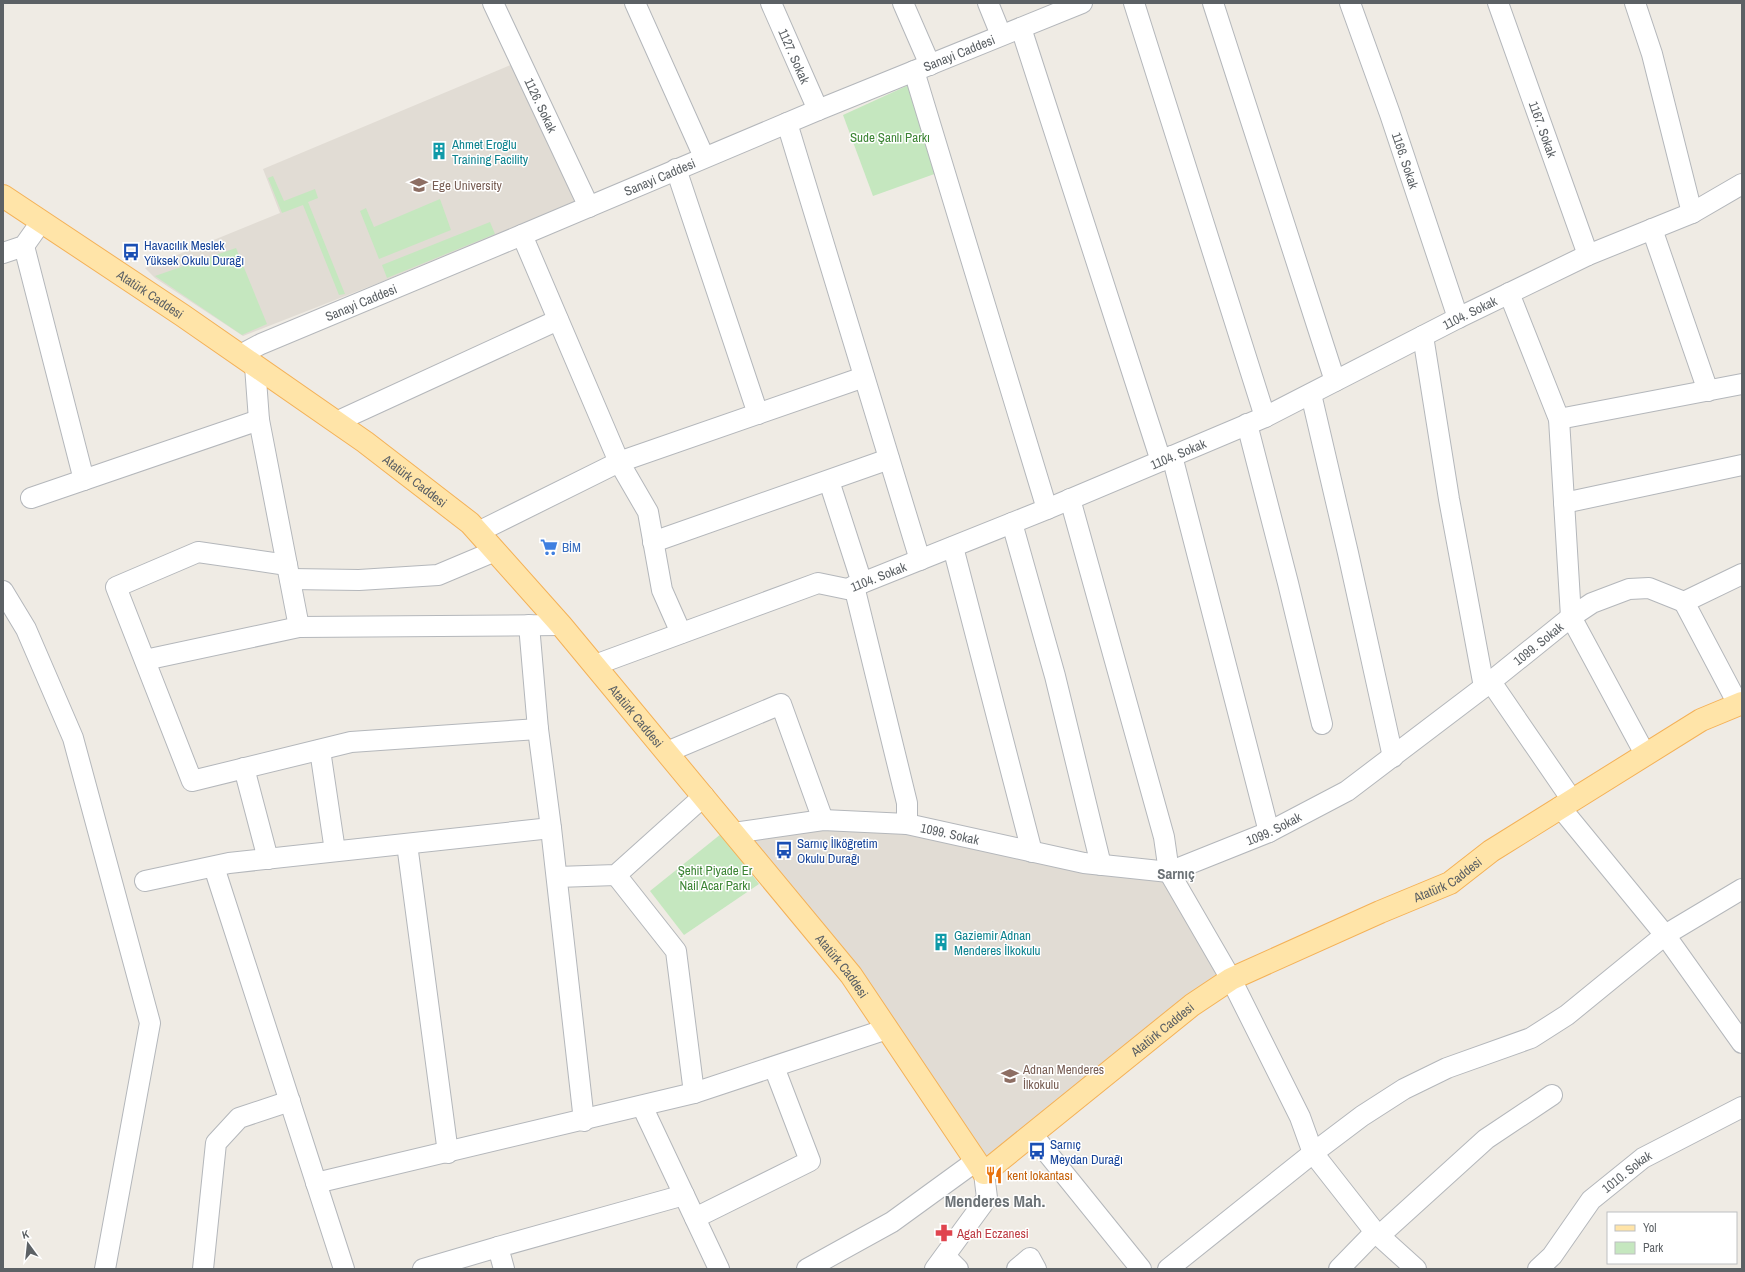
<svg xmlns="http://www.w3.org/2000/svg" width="1745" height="1272" viewBox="0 0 1745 1272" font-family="'Archivo Narrow',sans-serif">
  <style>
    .education { fill: #e1dcd4 }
    .green { fill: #c5e7bf }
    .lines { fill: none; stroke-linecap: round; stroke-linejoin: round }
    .minor-casing { stroke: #b4b7bb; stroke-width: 22 }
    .major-casing { stroke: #f4b157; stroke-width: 24 }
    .minor { stroke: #fff; stroke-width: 20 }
    .major { stroke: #ffe4a8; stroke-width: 22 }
    .labels { text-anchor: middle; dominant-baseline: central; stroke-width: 3; stroke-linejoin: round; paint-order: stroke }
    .street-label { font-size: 13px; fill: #5c6165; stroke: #fff }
    .park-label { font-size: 13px; fill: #3b8433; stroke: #fff }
    .culture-label { font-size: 13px; fill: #0d838f; stroke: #fff; text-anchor: start }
    .education-label { font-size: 13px; fill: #785e54; stroke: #fff; text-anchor: start }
    .transit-label { font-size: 13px; fill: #164399; stroke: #fff; text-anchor: start }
    .shop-label { font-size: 13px; fill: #366cbe; stroke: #fff; text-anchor: start }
    .food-label { font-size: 13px; fill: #c56008; stroke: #fff; text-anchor: start }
    .health-label { font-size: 13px; fill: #be3a42; stroke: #fff; text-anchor: start }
    .quarter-label { font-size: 15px; font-weight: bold; fill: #6d7377; stroke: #fff }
    .district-label { font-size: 17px; font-weight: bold; fill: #6d7377; stroke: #fff }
  </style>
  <rect width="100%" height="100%" fill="#efebe4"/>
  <!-- education -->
  <g class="education">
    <polygon points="513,64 575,202 381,282 243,336 155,278 145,268 280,213 263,169"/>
    <polygon points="823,820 1169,872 1231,979 984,1173 734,833"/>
  </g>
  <!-- green -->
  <g class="green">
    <polygon points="913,83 940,172 873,196 843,115"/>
    <polygon points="273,176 284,201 315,189 318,198 308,202 345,294 339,295 303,205 282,213 268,178"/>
    <polygon points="440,199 451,230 379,259 360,211 366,208 374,227"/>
    <polygon points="490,222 495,234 387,278 382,265"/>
    <polygon points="236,248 267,324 242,335 155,276"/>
    <polygon points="721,834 759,884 684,935 650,891"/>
  </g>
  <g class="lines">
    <!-- minor casing -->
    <g class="minor-casing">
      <g id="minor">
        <path id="s1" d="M493,3L589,207"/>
        <polyline points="635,3 704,157"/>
        <path id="s2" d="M771,3L818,110"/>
        <polyline points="903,3 930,65"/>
        <polyline points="988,3 1001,35"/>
        <polyline points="1134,3 1265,417"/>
        <polyline points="1213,3 1335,381"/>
        <path id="s3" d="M1350,3L1390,114L1458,318"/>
        <path id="s4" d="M1498,3L1588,255"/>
        <polyline points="1635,3 1652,54 1692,213"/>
        <polyline points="1021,28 1161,461"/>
        <polyline points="914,71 1047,509"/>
        <polyline points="787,123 920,560"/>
        <polyline points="676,169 758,414"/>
        <polyline points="1652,229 1708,391"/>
        <polyline points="522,235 619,462 648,512 662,590 681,633"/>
        <polyline points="24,246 84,480"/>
        <polyline points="3,253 24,246 41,222"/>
        <polyline points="1509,293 1559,419 1571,617 1645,754"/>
        <polyline points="1423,336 1449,499 1484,687"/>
        <path id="s5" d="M240,355L261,344L522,235L818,110L1082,3"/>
        <polyline points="255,366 259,420 299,627"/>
        <polyline points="1311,394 1348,553 1393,757"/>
        <polyline points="1559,419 1742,384"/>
        <polyline points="336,422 558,320"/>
        <polyline points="1247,424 1288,583 1322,724"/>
        <polyline points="1172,456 1269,832"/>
        <polyline points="829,481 862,583"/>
        <polyline points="31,498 259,420"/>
        <polyline points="1070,499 1164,837 1169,872 1231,979 1300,1117 1313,1153 1375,1232 1416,1269"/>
        <polyline points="1564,503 1742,465"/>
        <polyline points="1012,523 1055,676 1101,865"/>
        <polyline points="478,532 619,462 864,377"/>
        <polyline points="653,542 889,459"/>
        <polyline points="953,547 1032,852"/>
        <polyline points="287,565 198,552 116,587 192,781 351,742 538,729"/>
        <polyline points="290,579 359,580 438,575 495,551"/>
        <polyline points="854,586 907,803 907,824"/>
        <polyline points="3,591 26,629 73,738 150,1023 105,1269"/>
        <polyline points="1684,602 1738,704"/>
        <polyline points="529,625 538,729 551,828 584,1121"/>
        <polyline points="145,660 299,627 561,625"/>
        <path id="s6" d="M595,665L818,583L847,589L1047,509L1265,417L1458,318L1588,255L1692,213L1742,184"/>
        <polyline points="1491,682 1572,800"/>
        <polyline points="320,750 335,851"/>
        <polyline points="667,752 781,704 823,820"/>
        <polyline points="244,768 268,859"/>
        <polyline points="1560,807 1665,935 1742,1043"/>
        <path id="s7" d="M734,833L823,820L907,824L1084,863L1169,872L1269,832L1347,791L1484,687L1571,617L1592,603L1629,589L1649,588L1684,602L1742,574"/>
        <polyline points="407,844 448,1153"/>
        <polyline points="214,867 344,1269"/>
        <polyline points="616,875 676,951 694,1093"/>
        <polyline points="557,877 616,875 704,796"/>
        <polyline points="145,881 229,863 551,828"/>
        <polyline points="642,1106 719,1269"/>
        <polyline points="1032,1134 1141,1269"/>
        <polyline points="316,1183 694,1093 887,1029"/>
        <polyline points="695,1218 810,1161 774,1067"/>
        <polyline points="1379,1236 1486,1139 1552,1095"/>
        <polyline points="945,1256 958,1269"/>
        <polyline points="203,1269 216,1143 239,1118 290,1101"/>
        <polyline points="423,1269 498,1247"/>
        <polyline points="504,1269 498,1247 684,1195"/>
        <polyline points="807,1269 892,1222 976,1161"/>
        <polyline points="935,1269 987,1198 984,1173"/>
        <polyline points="1017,1269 1030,1258 1036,1269"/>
        <polyline points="1168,1269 1313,1153 1362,1116 1404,1089 1447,1068 1531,1038 1567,1015 1665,935 1742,889"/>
        <polyline points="1339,1269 1375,1232"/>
        <path id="s8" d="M1538,1269L1552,1256L1591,1200L1643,1158L1742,1107"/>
      </g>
    </g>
    <!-- major casing -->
    <g class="major-casing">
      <g id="major">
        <path id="s9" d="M3,196L182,315L365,442L470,523L561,625L851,975L984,1173L1192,1005L1231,979L1380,912L1450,883L1491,851L1701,720L1742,703"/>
      </g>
    </g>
    <!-- minor -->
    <use href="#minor" class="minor"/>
    <!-- major -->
    <use href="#major" class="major"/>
  </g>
  <!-- icons -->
  <defs>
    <g id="building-bare" transform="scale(1.38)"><path d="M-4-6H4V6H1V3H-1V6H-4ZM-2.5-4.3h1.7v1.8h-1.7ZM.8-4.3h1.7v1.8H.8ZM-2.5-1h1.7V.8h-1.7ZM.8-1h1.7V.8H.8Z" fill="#0f9aa8" stroke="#fff" stroke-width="2.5" paint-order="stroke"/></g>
    <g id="university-bare" transform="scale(1.38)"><path d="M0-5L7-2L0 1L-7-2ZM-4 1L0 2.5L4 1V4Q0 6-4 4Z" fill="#8d6e63" stroke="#fff" stroke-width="2.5" paint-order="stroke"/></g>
    <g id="bus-bare" transform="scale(1.38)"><path d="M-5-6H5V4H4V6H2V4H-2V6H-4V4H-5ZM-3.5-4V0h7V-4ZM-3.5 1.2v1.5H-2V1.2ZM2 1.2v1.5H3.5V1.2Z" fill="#1a4fb4" stroke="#fff" stroke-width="2.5" paint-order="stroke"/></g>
    <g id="supermarket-bare" transform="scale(1.38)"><path d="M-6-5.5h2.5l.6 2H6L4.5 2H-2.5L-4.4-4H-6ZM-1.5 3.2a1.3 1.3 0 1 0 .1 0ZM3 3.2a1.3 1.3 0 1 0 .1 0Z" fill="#3f7fe0" stroke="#fff" stroke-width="2.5" paint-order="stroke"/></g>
    <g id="school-bare" transform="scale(1.38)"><path d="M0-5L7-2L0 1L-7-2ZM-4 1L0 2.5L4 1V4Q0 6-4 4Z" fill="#8d6e63" stroke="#fff" stroke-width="2.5" paint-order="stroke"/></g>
    <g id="restaurant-bare" transform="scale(1.38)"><path d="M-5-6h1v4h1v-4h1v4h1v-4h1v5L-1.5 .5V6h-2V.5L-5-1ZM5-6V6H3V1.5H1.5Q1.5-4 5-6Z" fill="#e8710a" stroke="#fff" stroke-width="2.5" paint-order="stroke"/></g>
    <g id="pharmacy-bare" transform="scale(1.38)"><path d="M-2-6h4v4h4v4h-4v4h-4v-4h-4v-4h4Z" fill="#e0444e" stroke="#fff" stroke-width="2.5" paint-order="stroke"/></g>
  </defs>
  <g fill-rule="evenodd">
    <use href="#building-bare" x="439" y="151"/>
    <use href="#university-bare" x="419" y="185"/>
    <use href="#bus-bare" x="131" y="252"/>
    <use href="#supermarket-bare" x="549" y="547"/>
    <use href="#bus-bare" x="784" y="850"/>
    <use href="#building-bare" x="941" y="942"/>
    <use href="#school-bare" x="1010" y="1076"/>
    <use href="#bus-bare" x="1037" y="1151"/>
    <use href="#restaurant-bare" x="994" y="1175"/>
    <use href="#pharmacy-bare" x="944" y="1233"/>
  </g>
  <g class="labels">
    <!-- street labels -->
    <g class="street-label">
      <text stroke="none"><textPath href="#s5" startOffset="780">Sanayi Caddesi</textPath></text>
      <text stroke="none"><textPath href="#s2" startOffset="58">1127. Sokak</textPath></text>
      <text stroke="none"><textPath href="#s1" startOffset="113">1126. Sokak</textPath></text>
      <text stroke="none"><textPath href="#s4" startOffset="134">1167. Sokak</textPath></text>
      <text stroke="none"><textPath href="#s3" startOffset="167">1166. Sokak</textPath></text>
      <text stroke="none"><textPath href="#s5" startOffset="456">Sanayi Caddesi</textPath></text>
      <text stroke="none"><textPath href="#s9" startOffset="177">Atatürk Caddesi</textPath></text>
      <text stroke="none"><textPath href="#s5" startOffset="132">Sanayi Caddesi</textPath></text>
      <text stroke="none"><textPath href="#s6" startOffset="949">1104. Sokak</textPath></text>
      <text stroke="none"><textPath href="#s6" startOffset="625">1104. Sokak</textPath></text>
      <text stroke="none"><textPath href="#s9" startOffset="501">Atatürk Caddesi</textPath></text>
      <text stroke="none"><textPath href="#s6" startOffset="301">1104. Sokak</textPath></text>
      <text stroke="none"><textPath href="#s7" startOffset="878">1099. Sokak</textPath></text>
      <text stroke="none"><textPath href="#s9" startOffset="825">Atatürk Caddesi</textPath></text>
      <text stroke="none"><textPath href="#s7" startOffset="554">1099. Sokak</textPath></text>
      <text stroke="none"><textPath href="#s7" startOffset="218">1099. Sokak</textPath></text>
      <text stroke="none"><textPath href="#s9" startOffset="1953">Atatürk Caddesi</textPath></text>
      <text stroke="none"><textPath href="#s9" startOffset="1149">Atatürk Caddesi</textPath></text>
      <text stroke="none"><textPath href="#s9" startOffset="1629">Atatürk Caddesi</textPath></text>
      <text stroke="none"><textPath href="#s8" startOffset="133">1010. Sokak</textPath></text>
    </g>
    <!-- park labels -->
    <g class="park-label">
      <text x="890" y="137">Sude Şanlı Parkı</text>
      <text x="715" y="870">Şehit Piyade Er<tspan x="715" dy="15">Nail Acar Parkı</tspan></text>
    </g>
    <!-- culture labels -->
    <g class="culture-label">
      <text x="452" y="144">Ahmet Eroğlu<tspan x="452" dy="15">Training Facility</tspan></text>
      <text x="954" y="935">Gaziemir Adnan<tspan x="954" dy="15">Menderes İlkokulu</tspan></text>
    </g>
    <!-- education labels -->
    <g class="education-label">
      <text x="432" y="185">Ege University</text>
      <text x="1023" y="1069">Adnan Menderes<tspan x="1023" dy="15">İlkokulu</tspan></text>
    </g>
    <!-- transit labels -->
    <g class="transit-label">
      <text x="144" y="245">Havacılık Meslek<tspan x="144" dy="15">Yüksek Okulu Durağı</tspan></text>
      <text x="797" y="843">Sarnıç İlköğretim<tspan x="797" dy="15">Okulu Durağı</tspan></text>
      <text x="1050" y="1144">Sarnıç<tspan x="1050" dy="15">Meydan Durağı</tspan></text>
    </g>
    <!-- shop labels -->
    <g class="shop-label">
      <text x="562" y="547">BİM</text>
    </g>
    <!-- food labels -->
    <g class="food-label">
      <text x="1007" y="1175">kent lokantası</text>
    </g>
    <!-- health labels -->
    <g class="health-label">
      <text x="957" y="1233">Agah Eczanesi</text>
    </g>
    <!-- quarter labels -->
    <g class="quarter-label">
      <text x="1176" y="873">Sarnıç</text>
    </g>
    <!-- district labels -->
    <g class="district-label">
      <text x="995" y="1200">Menderes Mah.</text>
    </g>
  </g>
  <!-- border -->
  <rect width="1745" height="1272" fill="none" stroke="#5c6165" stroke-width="8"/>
  <!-- legend -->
  <rect x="1607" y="1212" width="130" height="52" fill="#ffffff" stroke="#bec0c1"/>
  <rect x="1615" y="1225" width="20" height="6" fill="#ffe4a8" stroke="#bec0c1"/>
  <text x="1643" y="1232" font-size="12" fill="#5c6165">Yol</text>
  <rect x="1615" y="1242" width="20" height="12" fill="#c5e7bf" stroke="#bec0c1"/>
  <text x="1643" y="1252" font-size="12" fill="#5c6165">Park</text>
  <!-- north arrow -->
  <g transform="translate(28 1244) rotate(345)" stroke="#ffffff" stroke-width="3" paint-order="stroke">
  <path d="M0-3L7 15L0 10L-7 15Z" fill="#5c6165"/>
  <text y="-6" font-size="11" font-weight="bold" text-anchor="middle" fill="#5c6165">K</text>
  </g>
</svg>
